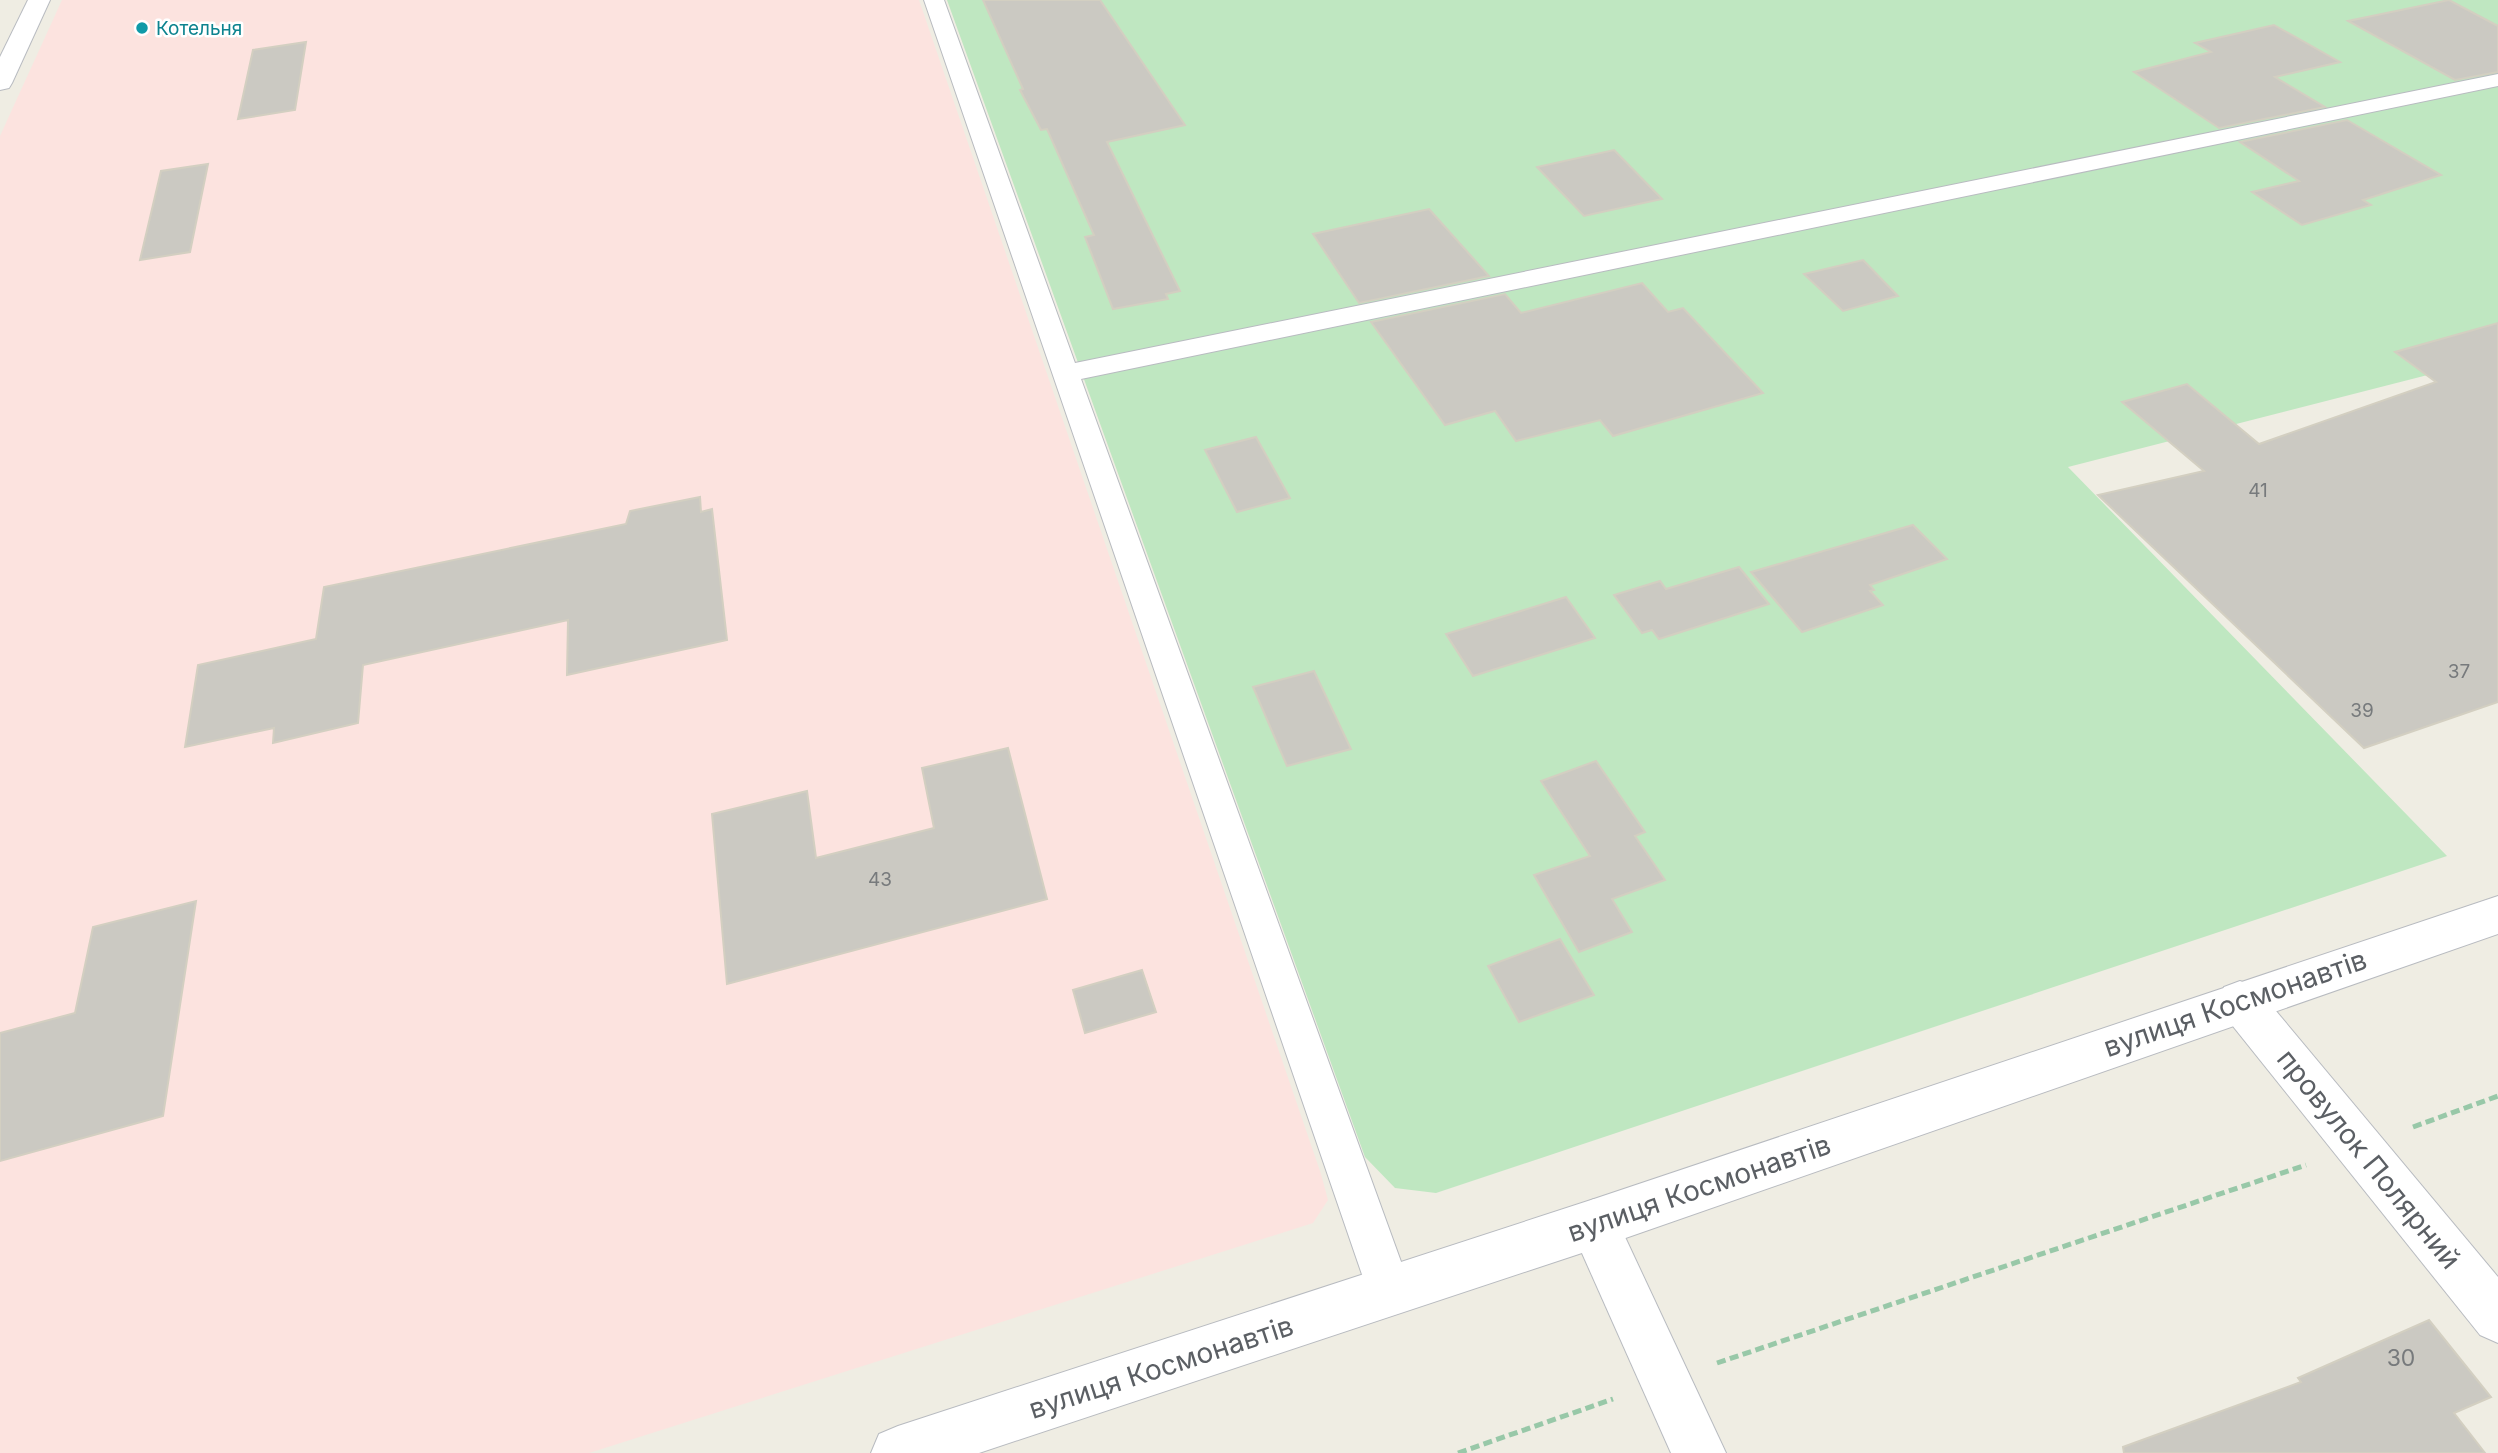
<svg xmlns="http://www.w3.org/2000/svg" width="2498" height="1453" viewBox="0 0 2498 1453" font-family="Inter,sans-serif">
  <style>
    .medical { fill: #fce3df }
    .green { fill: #bfe7c1 }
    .building { fill: #cbc9c2; stroke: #d3cfc1; stroke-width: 2 }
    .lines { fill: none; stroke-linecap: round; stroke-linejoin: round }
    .service-casing { stroke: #b8bbc0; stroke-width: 2 }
    .minor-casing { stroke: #b8bbc0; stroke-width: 2 }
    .tertiary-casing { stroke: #b8bbc0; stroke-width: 2 }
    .path { stroke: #98c8a8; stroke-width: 5; stroke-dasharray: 9 4.5; stroke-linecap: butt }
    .service { fill: #fff; fill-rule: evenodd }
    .minor { fill: #fff; fill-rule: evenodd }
    .tertiary { fill: #fff; fill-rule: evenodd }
    .culture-dot { fill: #0f9aa8; stroke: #fff; stroke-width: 2.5 }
    .labels { text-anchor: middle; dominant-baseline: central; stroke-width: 5; stroke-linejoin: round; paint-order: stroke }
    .far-culture-label { font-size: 19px; fill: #0d838f; stroke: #fff; text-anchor: start }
    .number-label { font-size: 19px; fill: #777a7c }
    .near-number-label { font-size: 23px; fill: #777a7c }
    .near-street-label { font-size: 28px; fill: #5b5f64; stroke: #fff }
  </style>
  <rect width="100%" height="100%" fill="#efede3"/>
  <!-- medical -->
  <polygon class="medical" points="62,0 919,0 1321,1174 1328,1200 1313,1223 589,1453 0,1453 0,136"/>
  <!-- green -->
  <polygon class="green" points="947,0 2498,0 2498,357 2068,467 2447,856 1436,1193 1395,1188 1365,1157"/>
  <!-- building -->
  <g class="building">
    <polygon points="983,0 1100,0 1185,125 1107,142 1180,291 1166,294 1168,299 1113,309 1085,237 1094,235 1047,129 1041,130 1020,90 1023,89"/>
    <polygon points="2449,0 2498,26 2498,72 2455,80 2348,21"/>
    <polygon points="2274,25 2340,62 2275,77 2325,107 2219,128 2134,72 2211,52 2195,43"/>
    <polygon points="306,42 295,110 238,119 253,50"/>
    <polygon points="2347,120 2441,175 2363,200 2371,205 2302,225 2252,192 2299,181 2240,142"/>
    <polygon points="1614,150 1662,199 1584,216 1537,167"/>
    <polygon points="208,164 190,252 140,260 161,171"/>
    <polygon points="1429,209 1489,276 1359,303 1313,234"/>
    <polygon points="1863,260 1898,296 1843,311 1804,274"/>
    <polygon points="1642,283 1668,312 1683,308 1763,393 1613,436 1600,420 1516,441 1495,411 1445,425 1371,322 1505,294 1521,313"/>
    <polygon points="2498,323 2498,702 2364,748 2098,495 2204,471 2122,402 2187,384 2259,444 2436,382 2395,352"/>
    <polygon points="1256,437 1290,498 1237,512 1205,450"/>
    <polygon points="700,497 701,512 712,509 727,640 567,675 568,620 363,665 358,723 273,743 274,728 185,747 198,665 316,639 324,587 626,524 630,511"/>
    <polygon points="1913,525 1947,559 1870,585 1874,590 1870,591 1883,605 1802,632 1751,572"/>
    <polygon points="1739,567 1769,604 1659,639 1652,630 1642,633 1614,595 1660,581 1666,589"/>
    <polygon points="1566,597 1595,638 1473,676 1446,634"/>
    <polygon points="1314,671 1351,749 1287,766 1253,687"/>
    <polygon points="1008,748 1047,899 727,984 712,814 807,791 816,858 934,828 922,768"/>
    <polygon points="1596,761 1645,832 1635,836 1665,880 1612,899 1632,932 1579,952 1534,875 1590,856 1541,781"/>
    <polygon points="196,901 163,1116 0,1161 0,1033 75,1013 93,927"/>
    <polygon points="1560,939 1594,995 1519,1022 1488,966"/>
    <polygon points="1142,970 1156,1012 1085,1033 1073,990"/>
    <polygon points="2429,1320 2491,1397 2454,1413 2485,1453 2124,1453 2123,1447 2301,1382 2298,1378"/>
  </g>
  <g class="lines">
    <!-- service casing -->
    <g class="service-casing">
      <polygon id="service" points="924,0 944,0 1075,363 2498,74 2498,86 1081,379 1412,1292 1405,1307 1390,1314 1375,1307 1368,1292"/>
    </g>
    <!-- minor casing -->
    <g class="minor-casing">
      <g id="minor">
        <polygon points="28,0 50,0 12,83 9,88 0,90 0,57"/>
        <polygon points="2240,981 2256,987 2498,1277 2498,1343 2480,1335 2224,1015 2218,1001 2224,987"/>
        <polygon points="1594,1199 1611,1207 1726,1453 1671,1453 1569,1224 1577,1207"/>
      </g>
    </g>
    <!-- tertiary casing -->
    <g class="tertiary-casing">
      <polygon id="tertiary" points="2498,896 2498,934 1594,1249 979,1453 871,1453 879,1434 898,1426 1594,1199"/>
    </g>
    <!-- path -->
    <g class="path">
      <polyline points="2413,1127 2498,1096"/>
      <polyline points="1717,1363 2306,1165"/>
      <polyline points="1458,1453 1613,1399"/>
    </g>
    <!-- service -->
    <use href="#service" class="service"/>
    <!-- minor -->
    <use href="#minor" class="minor"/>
    <!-- tertiary -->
    <use href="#tertiary" class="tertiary"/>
  </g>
  <!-- markers -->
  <circle class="culture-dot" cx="142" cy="28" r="7"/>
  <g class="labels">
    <!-- far-culture labels -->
    <g class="far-culture-label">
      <text x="156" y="28">Котельня</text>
    </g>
    <!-- number labels -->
    <g class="number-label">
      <text x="2258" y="490">41</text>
      <text x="2459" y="671">37</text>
      <text x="2362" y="710">39</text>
      <text x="880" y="879">43</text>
    </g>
    <!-- near-number labels -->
    <g class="near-number-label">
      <text x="2401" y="1358">30</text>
    </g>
    <!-- near-street labels -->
    <g class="near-street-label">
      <text transform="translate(2235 1003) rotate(-19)">вулиця Космонавтів</text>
      <text transform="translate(2369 1159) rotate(51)">провулок Полярний</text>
      <text transform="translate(1699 1188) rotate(-19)">вулиця Космонавтів</text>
      <text transform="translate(1161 1367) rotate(-18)">вулиця Космонавтів</text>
    </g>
  </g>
</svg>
